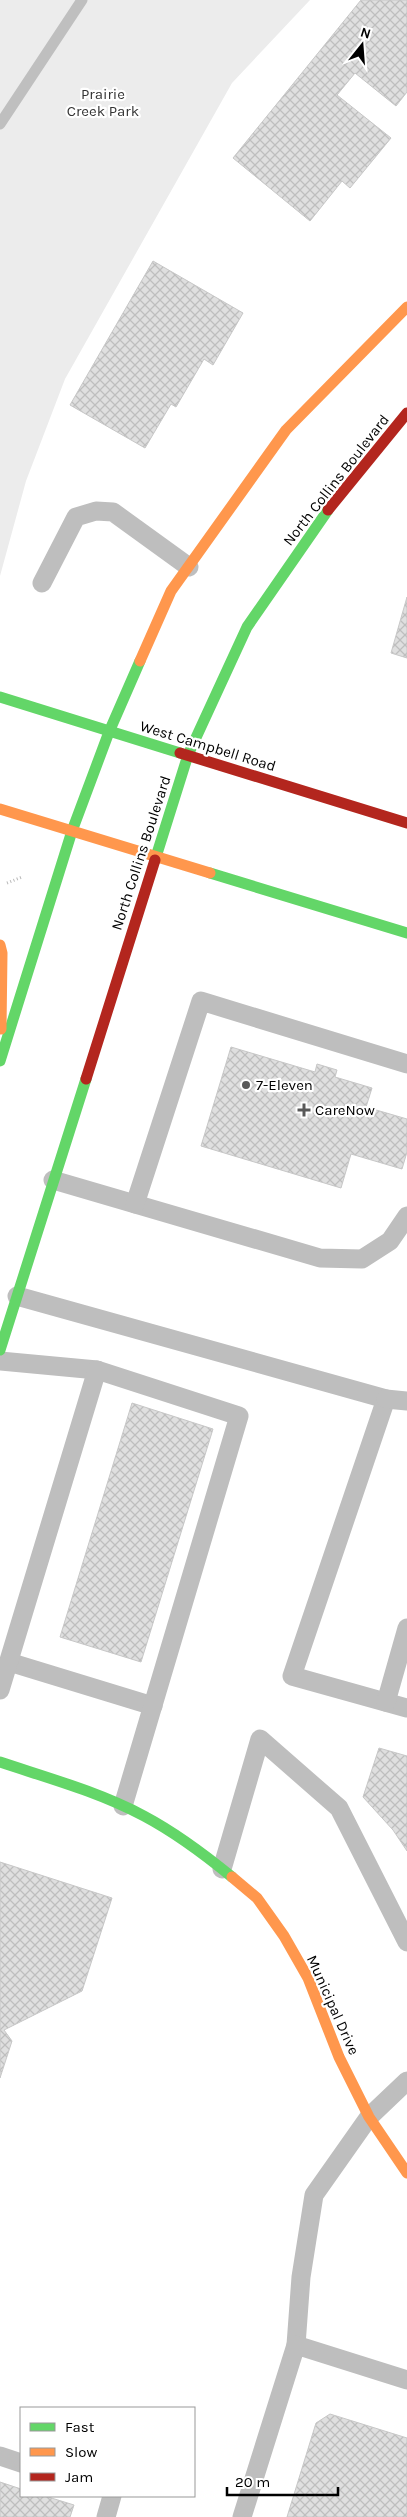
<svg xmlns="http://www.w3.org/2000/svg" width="407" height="2517" viewBox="0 0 407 2517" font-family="Karla,sans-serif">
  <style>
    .park { fill: #ececec }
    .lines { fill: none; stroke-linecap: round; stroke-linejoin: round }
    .stream { stroke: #bfbfbf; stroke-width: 11 }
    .building { fill: url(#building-cross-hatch); stroke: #c7c7c7 }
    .path { stroke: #b9b9b9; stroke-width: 3; stroke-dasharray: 1 2.5; stroke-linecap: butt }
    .lane { stroke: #bebebe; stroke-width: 19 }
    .fast { stroke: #63d668; stroke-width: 11 }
    .slow { stroke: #ff974d; stroke-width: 11 }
    .jam { stroke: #b3261e; stroke-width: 11 }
    .poi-dot { fill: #595959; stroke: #fff; stroke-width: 2 }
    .labels { text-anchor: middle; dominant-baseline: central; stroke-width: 4.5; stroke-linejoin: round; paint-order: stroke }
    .park-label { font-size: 15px; fill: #333; stroke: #fff }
    .street-label { font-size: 15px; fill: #000; stroke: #fff }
    .poi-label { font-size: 15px; fill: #000; stroke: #fff; text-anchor: start }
  </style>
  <defs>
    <pattern id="building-cross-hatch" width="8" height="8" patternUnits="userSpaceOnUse" patternTransform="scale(1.25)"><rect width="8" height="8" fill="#dfdfdf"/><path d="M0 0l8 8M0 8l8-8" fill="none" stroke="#bebebe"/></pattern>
  </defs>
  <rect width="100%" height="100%" fill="#fff"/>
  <!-- park -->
  <polygon class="park" points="0,0 310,0 232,83 65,379 26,481 0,576"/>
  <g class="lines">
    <!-- stream -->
    <polyline class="stream" points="0,124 82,0"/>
  </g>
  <!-- building -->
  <g class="building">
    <polygon points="361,0 407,0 407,92 396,106 355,73 337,95 391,138 350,188 342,181 310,221 233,158"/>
    <polygon points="153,261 243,313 213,365 204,359 176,407 171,404 145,448 70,405"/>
    <polygon points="407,597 407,658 391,653"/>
    <polygon points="231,1047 315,1072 317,1064 337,1070 335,1077 372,1088 366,1107 407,1119 407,1152 402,1169 351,1154 341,1188 201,1146"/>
    <polygon points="132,1403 213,1429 141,1662 60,1637"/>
    <polygon points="379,1748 407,1756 407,1851 393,1830 363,1797"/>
    <polygon points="0,1862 112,1898 82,1991 4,2030 12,2041 0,2078"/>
    <polygon points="330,2414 407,2438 407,2517 287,2517 316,2423"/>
    <polygon points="0,2482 21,2489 21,2496 45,2496 74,2505 70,2517 0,2517"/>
  </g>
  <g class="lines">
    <!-- path -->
    <polyline class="path" points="7,883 22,877"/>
    <!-- lane -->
    <g class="lane">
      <polyline points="42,583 76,517 96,511 113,512 189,567"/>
      <polyline points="53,1180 320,1258 362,1259 390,1241 407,1216"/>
      <polyline points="135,1204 201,1001 407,1064"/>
      <polyline points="17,1296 386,1399 292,1676 407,1708"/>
      <polyline points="0,1361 97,1370"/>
      <polyline points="386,1399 407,1401"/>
      <polyline points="9,1662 153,1706"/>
      <polyline points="0,1690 97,1370 239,1416 123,1806"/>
      <polyline points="386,1702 407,1628"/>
      <polyline points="222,1869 260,1739 339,1808 407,1942"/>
      <polyline points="296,2345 301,2277 314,2195 369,2117 407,2081"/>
      <polyline points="0,2456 21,2463"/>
      <polyline points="106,2517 112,2496"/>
      <polyline points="242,2517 296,2345 407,2380"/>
    </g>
    <!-- fast -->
    <g class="fast">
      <polyline points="0,697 180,753"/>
      <polyline points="155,860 188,755 247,627 328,510"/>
      <polyline points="210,873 407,933"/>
      <polyline points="0,1061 72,831 109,732 140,661"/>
      <polyline points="0,1350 86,1079"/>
      <path d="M0,1762C48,1778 99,1792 144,1816C176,1833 204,1854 232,1877"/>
    </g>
    <!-- slow -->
    <g class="slow">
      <polyline points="140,661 171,591 286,430 407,307"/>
      <polyline points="0,809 210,873"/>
      <polyline points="0,945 2,953 1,1029"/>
      <polyline points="232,1877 257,1898 284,1936 308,1978 339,2057 369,2117 407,2173"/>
    </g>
    <!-- jam -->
    <g class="jam">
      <polyline points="328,510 407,413"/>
      <polyline points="180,753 407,823"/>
      <polyline points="86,1079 155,860"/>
    </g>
  </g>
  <!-- markers -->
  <g class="poi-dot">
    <circle cx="246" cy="1085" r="5"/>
    <path d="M301.5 1102.5h5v5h5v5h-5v5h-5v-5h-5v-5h5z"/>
  </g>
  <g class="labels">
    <!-- park labels -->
    <g class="park-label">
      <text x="103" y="94">Prairie<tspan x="103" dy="17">Creek Park</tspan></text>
    </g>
    <!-- street labels -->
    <g class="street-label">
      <text transform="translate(336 480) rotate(-52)">North Collins Boulevard</text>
      <text transform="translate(208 746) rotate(17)">West Campbell Road</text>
      <text transform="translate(141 853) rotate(-72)">North Collins Boulevard</text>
      <text transform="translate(333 2005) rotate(66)">Municipal Drive</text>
    </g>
    <!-- poi labels -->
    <g class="poi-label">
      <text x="256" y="1085">7-Eleven</text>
      <text x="315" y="1110">CareNow</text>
    </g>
  </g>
  <!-- legend -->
  <rect x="20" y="2407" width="175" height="90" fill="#ffffff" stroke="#999999"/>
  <rect x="30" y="2423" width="25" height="8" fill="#63d668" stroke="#999999"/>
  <text x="65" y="2432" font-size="15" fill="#000000">Fast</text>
  <rect x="30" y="2448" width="25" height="8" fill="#ff974d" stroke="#999999"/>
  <text x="65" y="2457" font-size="15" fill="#000000">Slow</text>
  <rect x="30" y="2473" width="25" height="8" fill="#b3261e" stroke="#999999"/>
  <text x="65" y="2482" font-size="15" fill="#000000">Jam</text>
  <!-- north arrow -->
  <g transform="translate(362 45) rotate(17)" stroke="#ffffff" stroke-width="4" paint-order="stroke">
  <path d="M0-4L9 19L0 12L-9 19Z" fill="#000000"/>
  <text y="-8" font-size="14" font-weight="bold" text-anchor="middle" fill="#000000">N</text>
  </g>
  <!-- scale -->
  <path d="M227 2487v8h111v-8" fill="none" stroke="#000000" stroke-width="2.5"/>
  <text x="235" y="2487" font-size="15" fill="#000000" stroke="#ffffff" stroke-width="4" paint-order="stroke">20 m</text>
</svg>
